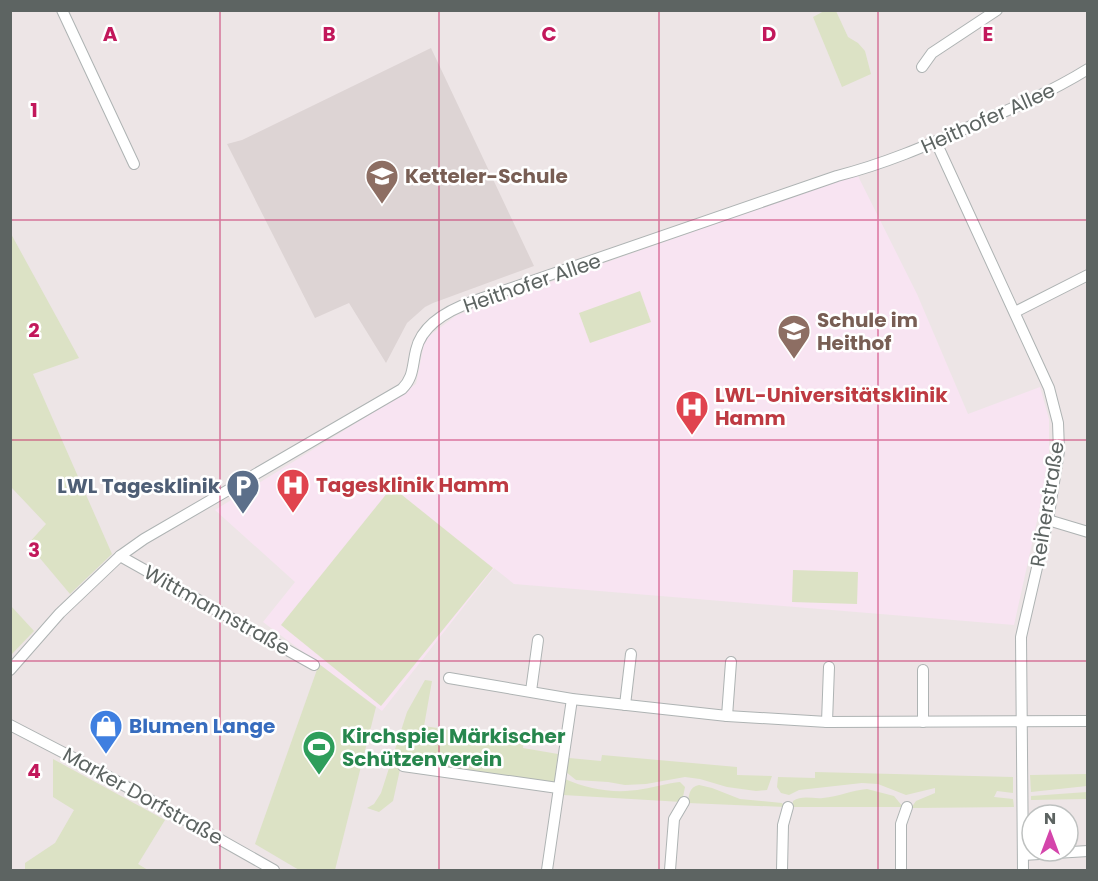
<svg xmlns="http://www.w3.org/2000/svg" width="1098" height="881" viewBox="0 0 1098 881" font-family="Poppins,sans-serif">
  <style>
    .education { fill: #ddd4d4 }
    .medical { fill: #f8e4f2 }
    .green { fill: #dce2c5 }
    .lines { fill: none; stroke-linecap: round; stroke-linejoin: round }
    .minor-casing { stroke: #aeb3b3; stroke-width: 12 }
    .minor { stroke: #fff; stroke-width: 10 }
    .grid { fill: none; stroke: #c2185b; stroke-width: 1.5; stroke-opacity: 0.55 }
    .labels { text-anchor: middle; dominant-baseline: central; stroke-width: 5; stroke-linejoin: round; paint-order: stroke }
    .street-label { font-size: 20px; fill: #5d6462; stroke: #fff }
    .education-label { font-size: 20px; font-weight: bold; fill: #785e54; stroke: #fff; text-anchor: start }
    .health-label { font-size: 20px; font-weight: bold; fill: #be3a42; stroke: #fff; text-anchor: start }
    .service-label { font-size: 20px; font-weight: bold; fill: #4e5e75; stroke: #fff; text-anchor: end }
    .shop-label { font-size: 20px; font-weight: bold; fill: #366cbe; stroke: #fff; text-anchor: start }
    .leisure-label { font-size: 20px; font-weight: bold; fill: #27864d; stroke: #fff; text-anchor: start }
    .grid-label { font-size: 20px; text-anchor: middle; font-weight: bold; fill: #c2185b; stroke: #fff; stroke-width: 5; stroke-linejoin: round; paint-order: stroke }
  </style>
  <rect width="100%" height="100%" fill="#ede5e6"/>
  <!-- education -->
  <polygon class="education" points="431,48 534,266 433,303 425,307 407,323 386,363 349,303 315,318 227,144 242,140"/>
  <!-- medical -->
  <polygon class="medical" points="857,174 917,294 968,414 1040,387 1049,419 1049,453 1039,512 1014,625 514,584 494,568 382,711 263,622 295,582 215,510 369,415 416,384 425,339 457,315"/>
  <!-- green -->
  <g class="green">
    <polygon points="826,10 836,11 848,37 858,43 865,51 871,74 842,87 813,17"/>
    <polygon points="10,232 79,358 33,374 112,554 70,594 28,544 46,524 11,487"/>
    <polygon points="640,291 651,322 590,343 579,313"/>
    <polygon points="392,487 493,568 381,706 281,625"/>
    <polygon points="793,570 858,572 857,604 792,602"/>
    <polygon points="11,606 34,631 11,655"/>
    <polygon points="319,664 376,707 335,870 299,870 255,844"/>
    <polygon points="425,680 432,681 424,726 524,741 523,748 558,754 554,786 401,765 393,801 379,812 367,808 374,804 381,793 407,712"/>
    <polygon points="602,755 737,767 737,775 772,776 767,790 756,791 727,787 700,779 685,777 646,784 625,785 608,782 576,780 566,772 569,758 601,761"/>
    <polygon points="53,759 165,820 138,864 148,870 25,870 25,863 55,843 74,810 53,797"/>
    <polygon points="815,772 1013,777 1013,793 997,791 994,797 1013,799 1014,807 911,808 916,801 935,793 935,788 906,795 878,784 862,783 799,790 789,795 781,793 777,787 778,777 815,778"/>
    <polygon points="1087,774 1087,786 1031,792 1030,775"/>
    <path d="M565,779C590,790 616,794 643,789C655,787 668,783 680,782L685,787L682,802L563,795Z"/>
    <path d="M699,785L712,788L740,799L782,803L785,807L688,803C689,795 689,787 699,785Z"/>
    <path d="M867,789L894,796L903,807H792L793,801C802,795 812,799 823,798C838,797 852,790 867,789Z"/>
    <polygon points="1087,792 1087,799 1031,800 1031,796"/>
  </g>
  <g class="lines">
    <!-- minor casing -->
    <g class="minor-casing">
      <g id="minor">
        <polyline points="62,10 134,164"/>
        <polyline points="922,67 932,53 997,10"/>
        <polyline points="936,142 1049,388 1058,423 1059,451 1048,520 1021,637 1023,870"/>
        <polyline points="1015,312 1088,275"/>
        <polyline points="1048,520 1088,532"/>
        <polyline points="120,556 314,665"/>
        <path d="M10,670L60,613L120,556L144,539L402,389C414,377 412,366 416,350C422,324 451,309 474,301L837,176C884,164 926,146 971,126C1011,109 1051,92 1088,69"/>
        <polyline points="923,670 923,722"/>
        <polyline points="449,678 572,699 727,716 827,722 1088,721"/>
        <polyline points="531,691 538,640"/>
        <polyline points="625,705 631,654"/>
        <polyline points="727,716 731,662"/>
        <polyline points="827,722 829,667"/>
        <polyline points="10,725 95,769 274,870"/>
        <polyline points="403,766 558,788"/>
        <polyline points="1023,855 1088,851"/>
        <polyline points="547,870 572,699"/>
        <polyline points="670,870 674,819 684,802"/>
        <polyline points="782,870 783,825 788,807"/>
        <polyline points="901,870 901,824 907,807"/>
      </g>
    </g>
    <!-- minor -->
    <use href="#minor" class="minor"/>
  </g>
  <!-- grid -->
  <path class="grid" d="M220,10V870M439,10V870M659,10V870M878,10V870M10,220H1088M10,440H1088M10,661H1088"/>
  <!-- icons -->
  <defs>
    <g id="school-pin" transform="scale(1.725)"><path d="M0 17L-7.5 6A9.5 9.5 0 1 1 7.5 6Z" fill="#8d6e63" stroke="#fff"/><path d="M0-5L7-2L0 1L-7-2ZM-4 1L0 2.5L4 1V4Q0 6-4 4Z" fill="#fff"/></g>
    <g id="hospital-pin" transform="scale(1.725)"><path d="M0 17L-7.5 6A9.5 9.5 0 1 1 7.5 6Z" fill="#e0444e" stroke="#fff"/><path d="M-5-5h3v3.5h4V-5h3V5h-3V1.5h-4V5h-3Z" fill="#fff"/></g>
    <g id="parking-pin" transform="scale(1.725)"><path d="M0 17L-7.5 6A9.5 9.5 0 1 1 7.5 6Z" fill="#5c6f8a" stroke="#fff"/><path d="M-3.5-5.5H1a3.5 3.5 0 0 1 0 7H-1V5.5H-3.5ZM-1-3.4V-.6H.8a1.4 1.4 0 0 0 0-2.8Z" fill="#fff"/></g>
    <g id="shop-pin" transform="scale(1.725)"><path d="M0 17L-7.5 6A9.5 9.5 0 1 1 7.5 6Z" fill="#3f7fe0" stroke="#fff"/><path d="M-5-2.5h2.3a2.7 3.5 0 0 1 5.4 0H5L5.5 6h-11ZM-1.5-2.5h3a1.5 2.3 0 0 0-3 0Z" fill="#fff"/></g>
    <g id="stadium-pin" transform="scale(1.725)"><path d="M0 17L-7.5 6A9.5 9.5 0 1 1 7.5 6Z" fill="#2e9e5b" stroke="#fff"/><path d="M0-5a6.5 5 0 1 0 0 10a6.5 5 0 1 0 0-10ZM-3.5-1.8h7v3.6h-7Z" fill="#fff"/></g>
  </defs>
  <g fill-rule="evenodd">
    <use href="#school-pin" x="382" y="176"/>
    <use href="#school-pin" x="794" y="331"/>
    <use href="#hospital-pin" x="692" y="407"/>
    <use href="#hospital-pin" x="293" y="485"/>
    <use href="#parking-pin" x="243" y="486"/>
    <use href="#shop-pin" x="106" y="726"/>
    <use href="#stadium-pin" x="319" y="747"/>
  </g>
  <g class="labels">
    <!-- street labels -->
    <g class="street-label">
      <text transform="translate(988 118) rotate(-24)">Heithofer Allee</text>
      <text transform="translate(532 283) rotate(-19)">Heithofer Allee</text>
      <text transform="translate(1047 504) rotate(-81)">Reiherstraße</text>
      <text transform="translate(217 610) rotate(29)">Wittmannstraße</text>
      <text transform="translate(143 796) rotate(29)">Marker Dorfstraße</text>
    </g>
    <!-- education labels -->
    <g class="education-label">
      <text x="405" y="176">Ketteler-Schule</text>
      <text x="817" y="320">Schule im<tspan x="817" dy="23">Heithof</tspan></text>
    </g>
    <!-- health labels -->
    <g class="health-label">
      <text x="715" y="395">LWL-Universitätsklinik<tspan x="715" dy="23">Hamm</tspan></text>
      <text x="316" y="485">Tagesklinik Hamm</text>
    </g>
    <!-- service labels -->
    <g class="service-label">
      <text x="220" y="486">LWL Tagesklinik</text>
    </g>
    <!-- shop labels -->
    <g class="shop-label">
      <text x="129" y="726">Blumen Lange</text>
    </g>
    <!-- leisure labels -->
    <g class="leisure-label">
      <text x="342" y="736">Kirchspiel Märkischer<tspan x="342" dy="23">Schützenverein</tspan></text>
    </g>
  </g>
  <g class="grid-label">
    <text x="110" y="41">A</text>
    <text x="329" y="41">B</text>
    <text x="549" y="41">C</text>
    <text x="769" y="41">D</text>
    <text x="988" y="41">E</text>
    <text x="34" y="117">1</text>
    <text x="34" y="337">2</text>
    <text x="34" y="557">3</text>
    <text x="34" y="778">4</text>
  </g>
  <!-- border -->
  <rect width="1098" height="881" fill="none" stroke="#5d6462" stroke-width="24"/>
  <!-- north arrow -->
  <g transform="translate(1050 833)"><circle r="28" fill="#ffffff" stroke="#bec1c0" stroke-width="1.5"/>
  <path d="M0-4.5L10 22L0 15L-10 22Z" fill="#d445ab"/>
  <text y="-9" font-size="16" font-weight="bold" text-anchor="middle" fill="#5d6462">N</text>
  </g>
</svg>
